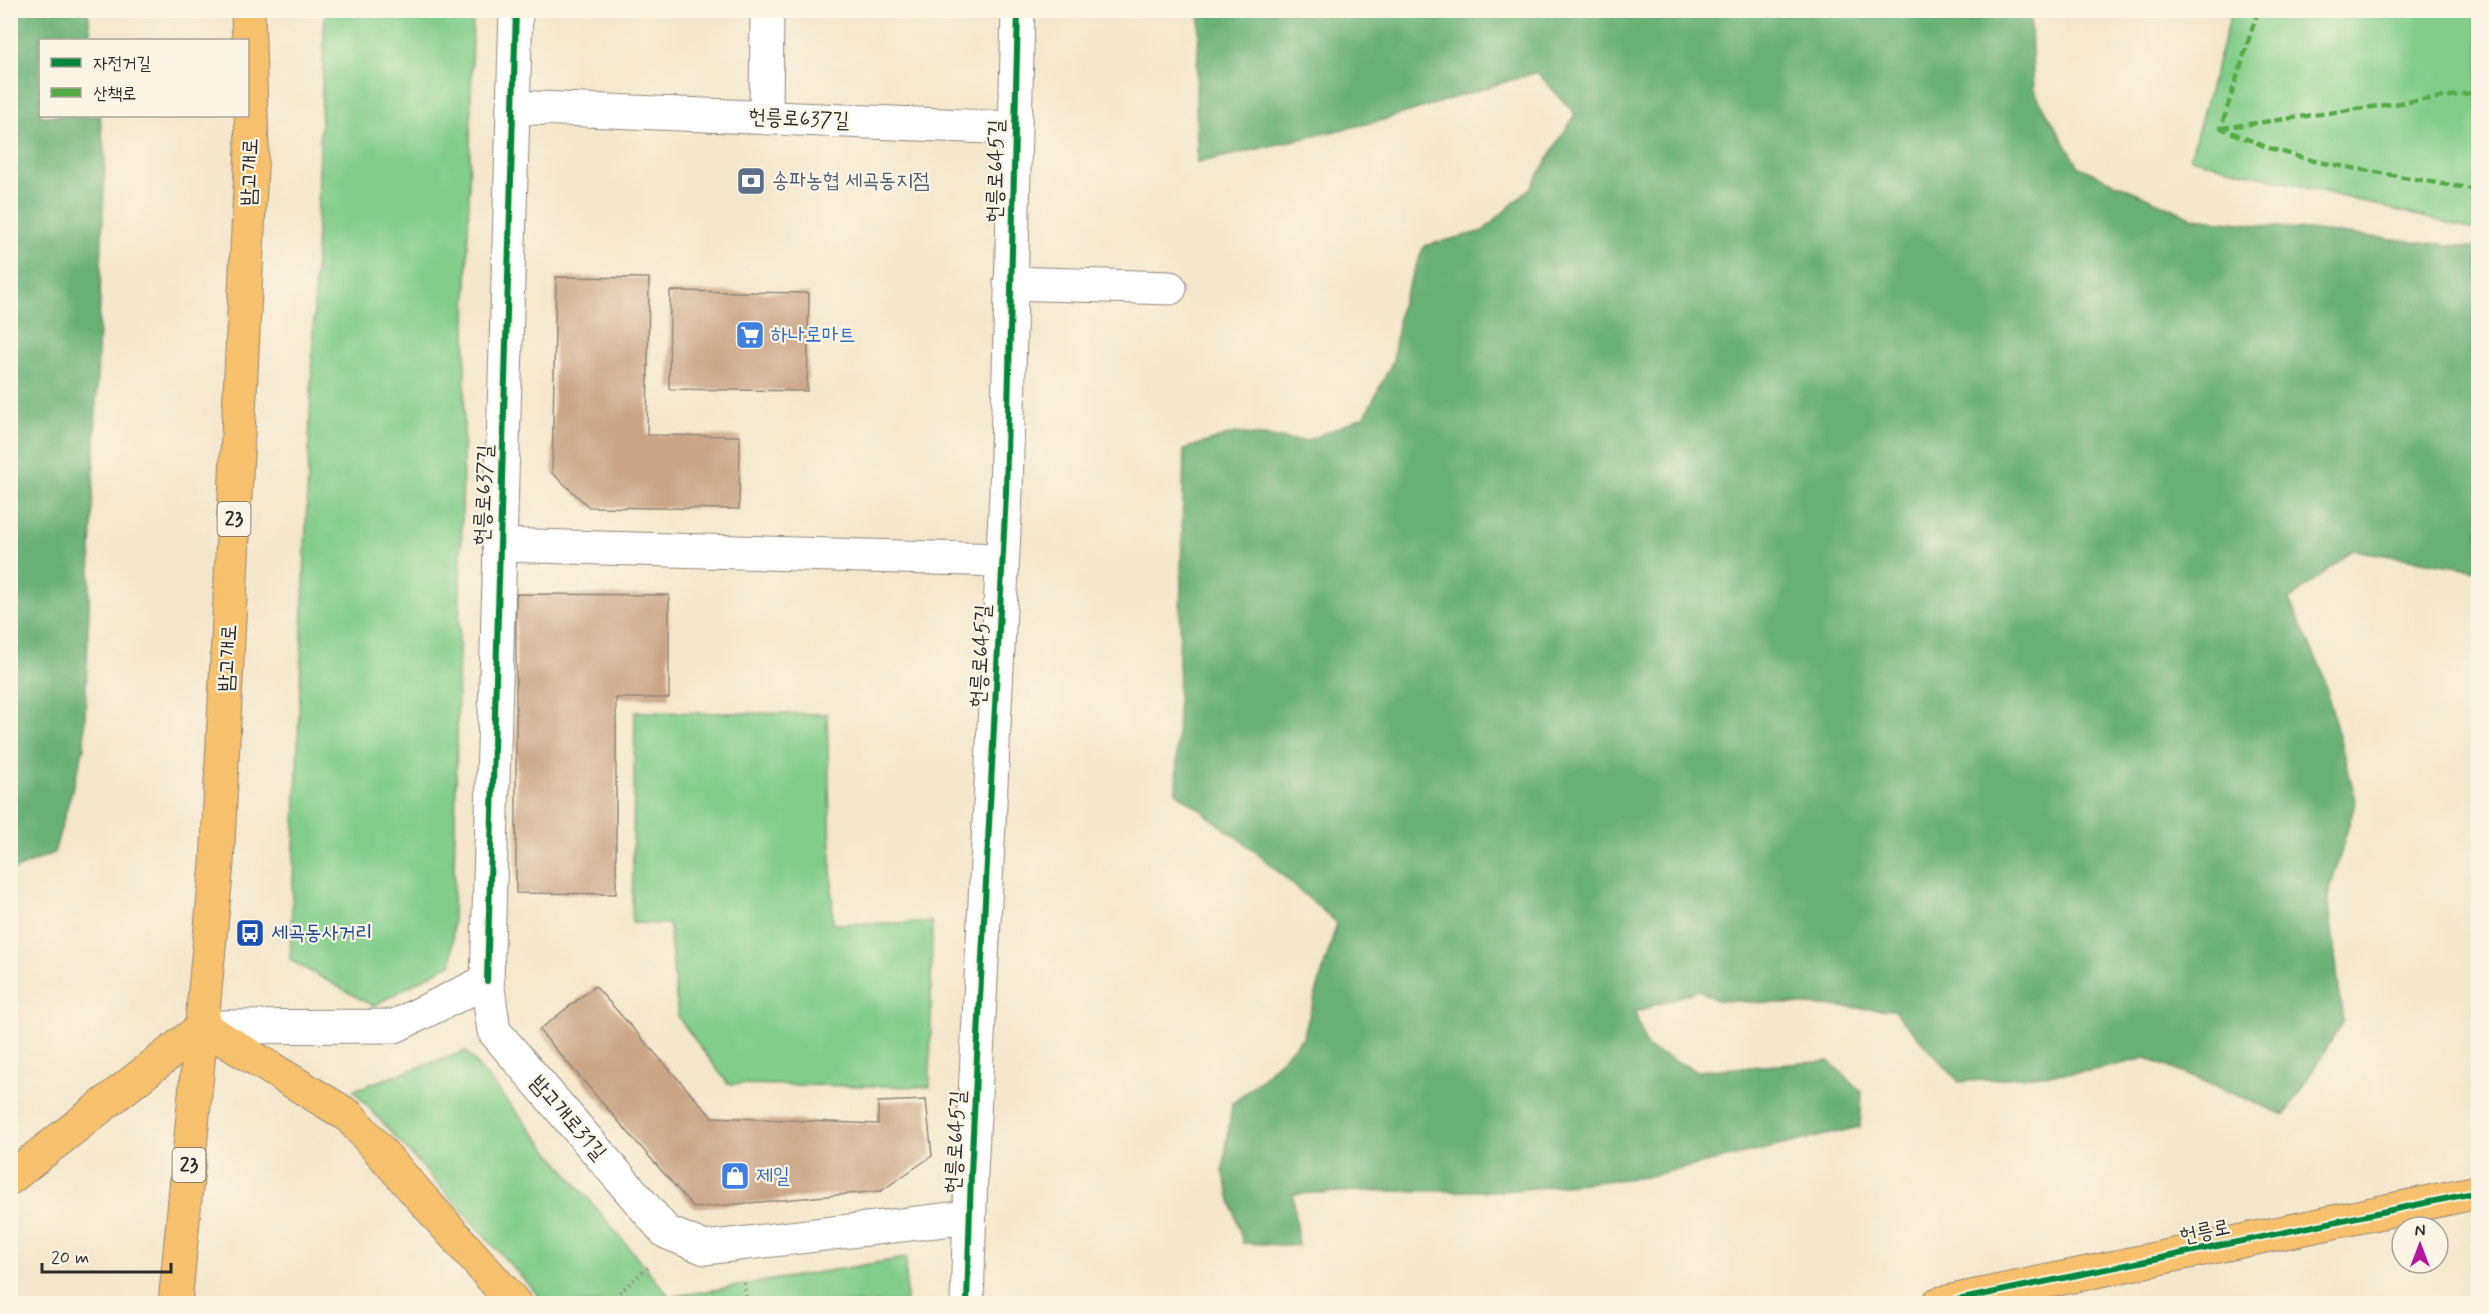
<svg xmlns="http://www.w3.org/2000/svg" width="2489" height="1314" viewBox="0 0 2489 1314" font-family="Mynerve,'Poor Story',sans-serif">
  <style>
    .green { fill: #82cd8a; stroke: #567c5a; stroke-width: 1.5 }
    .forest { fill: #69b076; stroke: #4a6e50; stroke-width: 1.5 }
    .building { fill: #caa485 }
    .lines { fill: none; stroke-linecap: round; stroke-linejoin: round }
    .minor-casing { stroke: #90887b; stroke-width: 35 }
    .major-casing { stroke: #90887b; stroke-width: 35 }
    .path { stroke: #90887b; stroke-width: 4; stroke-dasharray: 1.5 4.5; stroke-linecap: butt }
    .minor { stroke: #fff; stroke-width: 33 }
    .major { stroke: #f7c06c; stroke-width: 33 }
    .quiet { stroke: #54ab44; stroke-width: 4.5; stroke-dasharray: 9 4.5; stroke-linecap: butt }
    .cycleway-casing { stroke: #fcf5e5; stroke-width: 10 }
    .cycleway { stroke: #00873e; stroke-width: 6 }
    .labels { text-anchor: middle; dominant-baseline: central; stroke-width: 4.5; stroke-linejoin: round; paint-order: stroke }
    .shield { fill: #fcf5e5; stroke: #6a6863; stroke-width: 1.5 }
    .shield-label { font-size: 20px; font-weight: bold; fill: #2b2b2b }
    .street-label { font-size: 21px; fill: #2b2b2b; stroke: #fcf5e5 }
    .service-label { font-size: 21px; fill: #4e5e75; stroke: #fcf5e5; text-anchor: start }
    .shop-label { font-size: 21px; fill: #366cbe; stroke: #fcf5e5; text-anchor: start }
    .transit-label { font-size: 21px; fill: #164399; stroke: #fcf5e5; text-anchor: start }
  </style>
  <rect width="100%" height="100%" fill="#fcf5e5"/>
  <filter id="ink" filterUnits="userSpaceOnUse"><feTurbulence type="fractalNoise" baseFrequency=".0167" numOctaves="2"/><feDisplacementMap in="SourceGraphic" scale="12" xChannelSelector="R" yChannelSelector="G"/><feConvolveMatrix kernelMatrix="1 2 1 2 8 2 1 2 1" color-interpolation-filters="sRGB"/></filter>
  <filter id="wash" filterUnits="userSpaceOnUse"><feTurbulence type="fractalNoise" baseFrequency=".008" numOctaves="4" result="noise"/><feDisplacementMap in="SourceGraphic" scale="24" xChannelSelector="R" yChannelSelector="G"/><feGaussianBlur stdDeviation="1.35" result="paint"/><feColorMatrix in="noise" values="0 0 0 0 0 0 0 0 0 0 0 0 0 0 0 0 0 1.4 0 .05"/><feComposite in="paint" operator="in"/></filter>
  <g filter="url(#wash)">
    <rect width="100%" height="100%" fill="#f4e6cb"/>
    <!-- green -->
    <g class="green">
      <polygon points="325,11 473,11 452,963 373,1006 290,960"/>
      <polygon points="2232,11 2478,11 2478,231 2190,158"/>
      <polygon points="635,712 827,714 833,924 932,922 930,1087 728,1084 678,1017 669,924 632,923"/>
      <polygon points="466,1051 670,1297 906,1258 906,1303 545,1303 353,1090"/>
    </g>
    <!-- forest -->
    <g class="forest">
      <polygon points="11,10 88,11 91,40 40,40 40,116 100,116 105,158 84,748 54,853 11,871"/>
      <polygon points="1200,11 2030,11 2034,91 2079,167 2193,218 2478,248 2478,570 2353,550 2289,600 2321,669 2356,800 2328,897 2343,1022 2285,1115 2146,1058 2091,1071 1959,1082 1893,1010 1716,1000 1699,990 1635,1012 1647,1048 1697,1071 1829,1061 1862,1092 1860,1127 1645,1177 1504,1191 1366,1191 1293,1194 1298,1246 1243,1243 1223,1171 1232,1104 1265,1076 1303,1037 1337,923 1252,849 1176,792 1184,449 1235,433 1306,441 1365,416 1393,361 1400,308 1424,246 1483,231 1531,187 1575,114 1537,72 1383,120 1197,163 1196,91"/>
    </g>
    <g id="blocks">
      <!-- building -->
      <g class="building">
        <polygon points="556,277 649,278 647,435 740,436 739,509 589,507 552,473"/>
        <polygon points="670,291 809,293 807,391 669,389"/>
        <polygon points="516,594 669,595 669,698 616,698 616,894 516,893"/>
        <polygon points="595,986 712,1117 878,1124 878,1102 926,1100 932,1156 881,1191 694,1208 539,1030"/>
      </g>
    </g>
  </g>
  <g filter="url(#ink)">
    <use href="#blocks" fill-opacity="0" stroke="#90887b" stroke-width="1.5"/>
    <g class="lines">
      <!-- minor casing -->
      <g class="minor-casing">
        <g id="minor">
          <polyline points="513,107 1014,128"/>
          <polyline points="766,118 767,10"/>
          <polyline points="1010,283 1170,288"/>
          <polyline points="499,545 1002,560"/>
          <polyline points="487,981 516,10"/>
          <polyline points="203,1027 395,1026 487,981 494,1031 666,1232 705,1248 969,1217"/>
          <polyline points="967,1304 971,1173 1006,493 1018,10"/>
        </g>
      </g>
      <!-- major casing -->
      <g class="major-casing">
        <g id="major">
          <polyline points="203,1027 349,1116 515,1304"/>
          <polyline points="10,1178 203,1027"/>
          <polyline points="175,1304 217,864 252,148 248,10"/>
          <polyline points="1938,1304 2478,1192"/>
        </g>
      </g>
      <!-- path -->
      <g class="path">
        <polyline points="744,1283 746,1304"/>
        <polyline points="606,1304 649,1267"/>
      </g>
      <!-- minor -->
      <use href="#minor" class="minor"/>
      <!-- major -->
      <use href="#major" class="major"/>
      <!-- quiet -->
      <g class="quiet">
        <polyline points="2258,10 2221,128 2269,148 2318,162 2478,190"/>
        <polyline points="2221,128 2478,92"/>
      </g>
      <!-- cycleway casing -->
      <g class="cycleway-casing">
        <g id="cycleway">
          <polyline points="487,981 516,10"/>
          <polyline points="967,1304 971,1173 1006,493 1018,10"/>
          <polyline points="1938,1304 2478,1192"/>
        </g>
      </g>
      <!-- cycleway -->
      <use href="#cycleway" class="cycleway"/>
    </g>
  </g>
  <!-- icons -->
  <defs>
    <g id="bank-square" transform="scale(1.5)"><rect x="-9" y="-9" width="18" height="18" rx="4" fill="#5c6f8a" stroke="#fcf5e5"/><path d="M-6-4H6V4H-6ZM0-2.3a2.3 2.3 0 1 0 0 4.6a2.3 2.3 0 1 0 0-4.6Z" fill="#fff"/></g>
    <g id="supermarket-square" transform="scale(1.5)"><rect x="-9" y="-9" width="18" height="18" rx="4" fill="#3f7fe0" stroke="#fcf5e5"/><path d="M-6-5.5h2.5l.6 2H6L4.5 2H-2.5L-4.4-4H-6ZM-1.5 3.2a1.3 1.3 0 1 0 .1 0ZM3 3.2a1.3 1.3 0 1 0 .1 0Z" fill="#fff"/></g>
    <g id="bus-square" transform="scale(1.5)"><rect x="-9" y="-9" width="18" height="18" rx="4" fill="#1a4fb4" stroke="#fcf5e5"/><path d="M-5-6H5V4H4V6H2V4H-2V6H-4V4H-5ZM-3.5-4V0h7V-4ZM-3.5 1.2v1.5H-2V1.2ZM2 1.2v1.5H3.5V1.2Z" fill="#fff"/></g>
    <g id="shop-square" transform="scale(1.5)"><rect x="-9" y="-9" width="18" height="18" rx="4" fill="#3f7fe0" stroke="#fcf5e5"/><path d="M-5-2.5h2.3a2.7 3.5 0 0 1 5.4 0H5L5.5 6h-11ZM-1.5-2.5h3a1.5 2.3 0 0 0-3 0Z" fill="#fff"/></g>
  </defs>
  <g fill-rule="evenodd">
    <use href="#bank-square" x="751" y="181"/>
    <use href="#supermarket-square" x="750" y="335"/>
    <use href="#bus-square" x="250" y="933"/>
    <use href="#shop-square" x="735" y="1176"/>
  </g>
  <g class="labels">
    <!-- shield labels -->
    <g class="shield">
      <rect x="217.5" y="502" width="33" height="34" rx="4.5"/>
      <rect x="172.5" y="1148" width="33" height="34" rx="4.5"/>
    </g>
    <g class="shield-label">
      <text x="234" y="519">23</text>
      <text x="189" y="1165">23</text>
    </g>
    <!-- street labels -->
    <g class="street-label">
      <text transform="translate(799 119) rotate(2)">헌릉로637길</text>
      <text transform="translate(996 171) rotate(-89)">헌릉로645길</text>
      <text transform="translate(250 172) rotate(-88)">밤고개로</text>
      <text transform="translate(484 495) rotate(-88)">헌릉로637길</text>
      <text transform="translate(981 656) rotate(-87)">헌릉로645길</text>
      <text transform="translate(228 658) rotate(-87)">밤고개로</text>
      <text transform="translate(568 1118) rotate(49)">밤고개로31길</text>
      <text transform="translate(956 1142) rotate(-87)">헌릉로645길</text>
      <text transform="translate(2205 1232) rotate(-12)">헌릉로</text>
    </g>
    <!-- service labels -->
    <g class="service-label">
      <text x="772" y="181">송파농협 세곡동지점</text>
    </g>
    <!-- shop labels -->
    <g class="shop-label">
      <text x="771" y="335">하나로마트</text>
      <text x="756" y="1176">제일</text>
    </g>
    <!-- transit labels -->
    <g class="transit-label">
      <text x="271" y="933">세곡동사거리</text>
    </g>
  </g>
  <!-- margin -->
  <rect width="2489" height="1314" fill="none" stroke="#fcf5e5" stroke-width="36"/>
  <!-- legend -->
  <rect x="39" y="39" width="210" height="78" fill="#fcf5e5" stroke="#a8a49b" stroke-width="1.5"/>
  <rect x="51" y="58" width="30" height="9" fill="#00873e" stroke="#a8a49b" stroke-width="1.5"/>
  <text x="93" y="69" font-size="18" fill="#2b2b2b">자전거길</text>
  <rect x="51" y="88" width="30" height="9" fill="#54ab44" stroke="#a8a49b" stroke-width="1.5"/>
  <text x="93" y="99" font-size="18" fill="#2b2b2b">산책로</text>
  <!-- north arrow -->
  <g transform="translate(2420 1245)"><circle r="28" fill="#fcf5e5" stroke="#a8a49b" stroke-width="1.5"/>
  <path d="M0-4.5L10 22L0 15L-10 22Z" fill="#b5179e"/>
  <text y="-9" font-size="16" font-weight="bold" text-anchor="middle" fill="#2b2b2b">N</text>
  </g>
  <!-- scale -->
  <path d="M42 1263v9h129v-9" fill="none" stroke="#2b2b2b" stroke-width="3"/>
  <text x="51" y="1263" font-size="18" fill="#2b2b2b" stroke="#fcf5e5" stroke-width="4.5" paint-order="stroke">20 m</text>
</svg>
